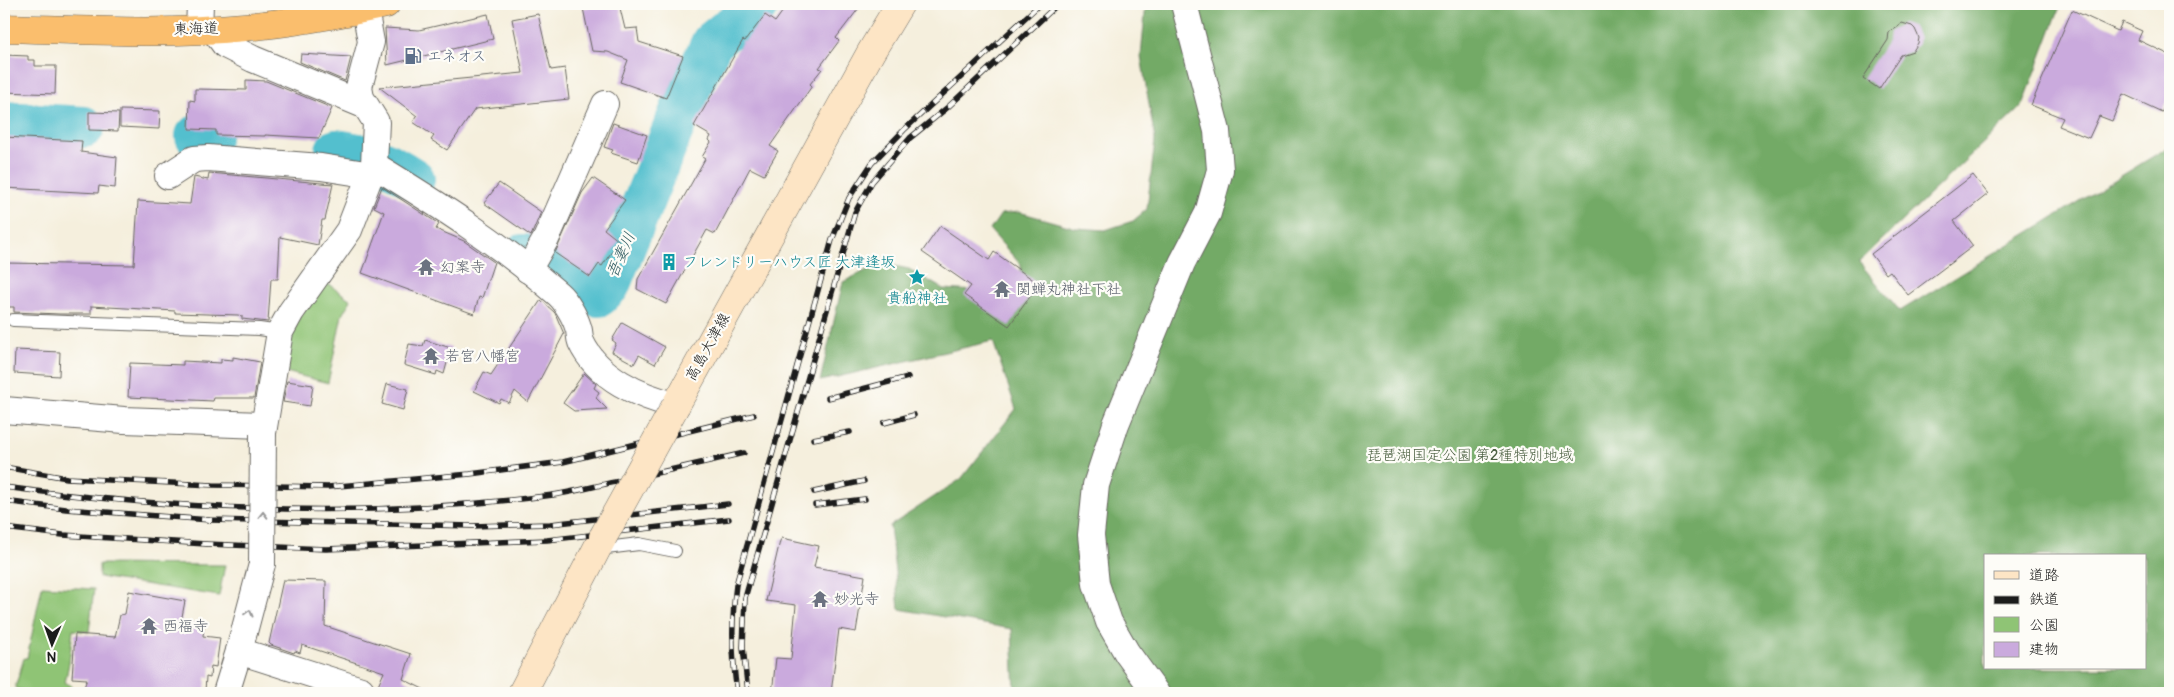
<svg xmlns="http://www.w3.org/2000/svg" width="2174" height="697" viewBox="0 0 2174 697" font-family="Pangolin,'Klee One',sans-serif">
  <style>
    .green { fill: #8fc475; stroke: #567048 }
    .forest { fill: #73aa66; stroke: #486341; fill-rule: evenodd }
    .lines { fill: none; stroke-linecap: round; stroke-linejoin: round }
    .river { stroke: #53bfce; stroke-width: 42 }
    .building { fill: #caaadd }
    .service-casing { stroke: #686660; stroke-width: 14 }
    .minor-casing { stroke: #686660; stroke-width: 28 }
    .secondary-casing { stroke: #686660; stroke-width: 29 }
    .trunk-casing { stroke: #686660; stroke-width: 29 }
    .service { stroke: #fff; stroke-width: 12 }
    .minor { stroke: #fff; stroke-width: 26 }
    .secondary { stroke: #fde5c5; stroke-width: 28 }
    .trunk { stroke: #fabe6d; stroke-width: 28 }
    .rail-casing { stroke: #1c1c1c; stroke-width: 5.5 }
    .rail { stroke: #fdfcf7; stroke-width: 4; stroke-dasharray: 11; stroke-linecap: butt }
    .minor-bridge-casing { stroke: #686660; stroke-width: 28; stroke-linecap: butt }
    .secondary-bridge-casing { stroke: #686660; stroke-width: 29; stroke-linecap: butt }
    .minor-bridge { stroke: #fff; stroke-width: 26 }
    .secondary-bridge { stroke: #fde5c5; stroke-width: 28 }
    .oneway { stroke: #999 }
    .labels { text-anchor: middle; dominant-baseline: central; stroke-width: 4.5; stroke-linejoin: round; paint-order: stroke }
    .street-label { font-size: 15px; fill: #1c1c1c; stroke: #fdfcf7 }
    .service-label { font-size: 15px; fill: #4e5e75; stroke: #fdfcf7; text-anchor: start }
    .culture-label { font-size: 15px; fill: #0d838f; stroke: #fdfcf7; text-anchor: start }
    .worship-label { font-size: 15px; fill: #5b616d; stroke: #fdfcf7; text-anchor: start }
    .park-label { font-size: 15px; fill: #4a5f40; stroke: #fdfcf7 }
    .water-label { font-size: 16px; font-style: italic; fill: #325d63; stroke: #fdfcf7 }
  </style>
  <rect width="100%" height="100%" fill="#fdfcf7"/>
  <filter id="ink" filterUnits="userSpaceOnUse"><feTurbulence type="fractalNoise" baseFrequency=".02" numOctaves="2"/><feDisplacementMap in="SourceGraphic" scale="10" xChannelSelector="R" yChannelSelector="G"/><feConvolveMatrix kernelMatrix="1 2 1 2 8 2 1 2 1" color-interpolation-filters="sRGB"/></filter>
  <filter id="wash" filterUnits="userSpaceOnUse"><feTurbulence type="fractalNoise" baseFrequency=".0096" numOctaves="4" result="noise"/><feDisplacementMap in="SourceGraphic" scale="20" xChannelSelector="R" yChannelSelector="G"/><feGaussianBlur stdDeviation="1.12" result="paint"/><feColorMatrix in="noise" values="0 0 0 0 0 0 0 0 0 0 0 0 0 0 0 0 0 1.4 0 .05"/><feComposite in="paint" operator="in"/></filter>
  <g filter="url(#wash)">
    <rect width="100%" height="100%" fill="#f5efdd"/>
    <!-- green -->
    <g class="green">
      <polygon points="324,281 351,300 342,315 328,383 278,370 299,317"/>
      <polygon points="99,564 225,565 219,596 99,577"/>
      <polygon points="42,586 94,589 89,632 73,630 69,663 65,683 72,686 70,693 31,693 15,688 24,658 27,658"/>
    </g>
    <!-- forest -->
    <path class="forest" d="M1146,4H2061L2023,105L1859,262L1900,311L2170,146V693H1015L1012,629L899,609L890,526L961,479L1016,409L993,341L820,381L843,282L871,268L890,265L909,269L943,289L1011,293L1021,274V265L990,230L1001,214L1019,212L1076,228L1105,230L1133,221L1147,209L1155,140L1141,56ZM1985,556H2145V668H1985Z"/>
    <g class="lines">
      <!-- river -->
      <g class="river">
        <polyline points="4,122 84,127"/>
        <polyline points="196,136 210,138"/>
        <path d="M336,150C370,155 385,160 414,179"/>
        <polyline points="523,255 576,292 599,296 609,286 684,102 712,42 759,4"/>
      </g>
    </g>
    <g id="blocks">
      <!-- building -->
      <g class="building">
        <polygon points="606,4 619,4 625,29 637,28 639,42 683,56 666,98 620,82 628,60 608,52 592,51 583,8"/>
        <polygon points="788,4 862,4 836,38 839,41 819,68 822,69 810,84 812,86 770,146 778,151 764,175 750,168 715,234 707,230 666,304 637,289 638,279 705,159 702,157 711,142 709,140 711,136 694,126 743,40 745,41 765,15 775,22"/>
        <polygon points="2072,10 2118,31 2122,22 2142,31 2138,40 2170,55 2170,94 2162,112 2123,94 2112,121 2099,116 2089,138 2059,126 2063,118 2031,105"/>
        <polygon points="488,14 493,39 387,65 385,28 419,30"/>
        <polygon points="538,14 551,70 565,68 569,99 475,109 447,150 431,140 434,136 413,122 417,116 379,87 523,73 512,19"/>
        <polygon points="1902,23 1912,26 1915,29 1919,38 1918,43 1913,51 1901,55 1879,89 1863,78 1888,40 1889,32"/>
        <polygon points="301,54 351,57 345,81 300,62"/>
        <polygon points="4,55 28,56 28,60 35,60 35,66 56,66 55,94 4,92"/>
        <polygon points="246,80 266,81 332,108 319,138 265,135 265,136 216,135 216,130 189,129 190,100 195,101 195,89 246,90"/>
        <polygon points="120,110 160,111 159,129 120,127"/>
        <polygon points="89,112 119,113 118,131 89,130"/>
        <polygon points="613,123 647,135 638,162 611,153 613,150 604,147"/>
        <polygon points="4,137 82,141 81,152 117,157 115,188 99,186 98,193 4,188"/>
        <polygon points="209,173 333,184 325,220 322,220 318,245 280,237 278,279 271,279 268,322 242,319 242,316 238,315 175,313 175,311 126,308 91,306 91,314 59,314 14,312 14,307 4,307 4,263 134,265 138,201 190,204 194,177 208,180"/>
        <polygon points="1973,175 1988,194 1954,221 1973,246 1908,295 1890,271 1886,274 1871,254"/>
        <polygon points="593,178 625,200 604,229 619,241 602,266 599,264 590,277 555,253 582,193"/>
        <polygon points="499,183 541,212 531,236 484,203"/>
        <polygon points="382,187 439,224 436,229 464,241 494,262 482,298 479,297 474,314 362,273 384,212 374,207"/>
        <polygon points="940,226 989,260 994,252 1039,284 1009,326 964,295 971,286 922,252"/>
        <polygon points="541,300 555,313 564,334 528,402 515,391 509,403 501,399 499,403 474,391 484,372 491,375"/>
        <polygon points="622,323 665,347 655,364 639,355 634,364 612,352 616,343 612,340"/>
        <polygon points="425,340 451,348 444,374 437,371 436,375 404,365 409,344 423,346"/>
        <polygon points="15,350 60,352 59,376 14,373"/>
        <polygon points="233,357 260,362 254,398 214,398 213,401 128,397 130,363 183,365 183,361 221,363 221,359 233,360"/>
        <polygon points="584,373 596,384 594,388 599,392 596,398 607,409 574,411 563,403"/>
        <polygon points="287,381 313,385 310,406 283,402"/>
        <polygon points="387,384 408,389 403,410 382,404"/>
        <polygon points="782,538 819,546 814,567 865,576 856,632 839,629 831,693 772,693 776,658 791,659 796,605 766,601 780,541"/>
        <polygon points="283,580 326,581 325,626 411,654 403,679 431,693 375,693 384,672 302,645 300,653 295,651 294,653 271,645 269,643"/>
        <polygon points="129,591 185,601 181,622 204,625 203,636 220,638 216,667 211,666 210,678 206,677 205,691 193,690 193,693 82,693 87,679 72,678 75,634 115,637 120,615 125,614"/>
      </g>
    </g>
  </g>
  <g filter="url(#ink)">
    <use href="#blocks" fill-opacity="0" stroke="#686660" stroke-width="1"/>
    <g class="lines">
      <!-- service casing -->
      <g class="service-casing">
        <g id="service">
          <polyline points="13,320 259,329 280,332"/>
          <polyline points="598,549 639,544 675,551"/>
        </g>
      </g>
      <!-- minor casing -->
      <g class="minor-casing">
        <g id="minor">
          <polyline points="213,29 225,45 253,59 364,105"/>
          <polyline points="199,30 200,4"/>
          <path d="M374,165C438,204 502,245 558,294C566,301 575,317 578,327C580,331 579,337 581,342C597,377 640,397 676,405"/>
          <polyline points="168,176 194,159 208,158 321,167 372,175"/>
          <polyline points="528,270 546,239 605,104"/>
          <polyline points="4,410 124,420 264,425"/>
          <polyline points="263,433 280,332 291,312 349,230 374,165 376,122 361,98 359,87 371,42 365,9"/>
          <polyline points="239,651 361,690 359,693"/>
          <polyline points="226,693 239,651 262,564"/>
          <polyline points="1156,693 1127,653 1109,622 1096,584 1091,535 1096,485 1116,424 1182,263 1208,213 1220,170 1217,131 1184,4"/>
        </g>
      </g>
      <!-- secondary casing -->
      <g class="secondary-casing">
        <g id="secondary">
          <polyline points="676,405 871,52 900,4"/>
          <polyline points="522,693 603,537"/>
        </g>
      </g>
      <!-- trunk casing -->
      <g class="trunk-casing">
        <path id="trunk" d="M4,28C83,30 164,35 244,27C292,23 339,14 386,4"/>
      </g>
      <!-- service -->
      <use href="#service" class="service"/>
      <!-- minor -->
      <use href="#minor" class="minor"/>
      <!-- secondary -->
      <use href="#secondary" class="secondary"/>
      <!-- trunk -->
      <use href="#trunk" class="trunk"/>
      <!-- rail casing -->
      <g class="rail-casing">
        <g id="rail">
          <polyline points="828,398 908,377"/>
          <polyline points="884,423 914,415"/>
          <polyline points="813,439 850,432"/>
          <polyline points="4,467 67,478 213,485 328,487 470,474 563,462 754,415"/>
          <path d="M4,487C184,511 372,519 553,495C574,492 595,486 615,482C658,473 701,463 744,453"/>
          <polyline points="814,492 864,481"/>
          <polyline points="4,501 66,509 210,520 472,526 550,524 728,504"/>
          <polyline points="815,505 865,499"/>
          <polyline points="4,528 63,535 206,544 326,549 547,540 729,519"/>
          <path d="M737,693C732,657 731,622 736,585L832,240L849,198L872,163L904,130L1040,4"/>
          <polyline points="748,693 743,647 745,598 855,212 872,182 910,138 948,107 1058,4"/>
        </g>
      </g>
      <!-- rail -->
      <use href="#rail" class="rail"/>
      <!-- minor-bridge casing -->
      <g class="minor-bridge-casing">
        <polyline id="minor-bridge" points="262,564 263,433"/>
      </g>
      <!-- secondary-bridge casing -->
      <g class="secondary-bridge-casing">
        <polyline id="secondary-bridge" points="603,537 676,405"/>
      </g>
      <!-- minor-bridge -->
      <use href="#minor-bridge" class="minor-bridge"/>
      <!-- secondary-bridge -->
      <use href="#secondary-bridge" class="secondary-bridge"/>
    </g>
    <!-- one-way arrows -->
    <defs><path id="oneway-chevron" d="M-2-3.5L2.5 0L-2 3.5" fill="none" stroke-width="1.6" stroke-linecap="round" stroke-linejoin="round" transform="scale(1.25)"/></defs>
    <g class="oneway">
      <use href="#oneway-chevron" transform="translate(263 515) rotate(-89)"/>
      <use href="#oneway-chevron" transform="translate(249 613) rotate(-75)"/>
    </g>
  </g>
  <!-- icons -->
  <defs>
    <g id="fuel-bare" transform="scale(1.35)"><path d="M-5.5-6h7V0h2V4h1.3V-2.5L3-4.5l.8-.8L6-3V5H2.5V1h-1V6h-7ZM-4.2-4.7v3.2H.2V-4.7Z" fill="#5c6f8a" stroke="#fdfcf7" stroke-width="2.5" paint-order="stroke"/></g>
    <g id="building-bare" transform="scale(1.35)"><path d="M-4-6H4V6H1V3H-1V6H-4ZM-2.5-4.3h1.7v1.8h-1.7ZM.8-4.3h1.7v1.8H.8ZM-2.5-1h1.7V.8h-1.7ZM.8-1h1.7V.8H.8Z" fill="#0f9aa8" stroke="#fdfcf7" stroke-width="2.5" paint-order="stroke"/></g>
    <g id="temple-bare" transform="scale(1.35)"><path d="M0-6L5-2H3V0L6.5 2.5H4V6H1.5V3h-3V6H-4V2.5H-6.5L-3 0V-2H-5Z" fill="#6b7280" stroke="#fdfcf7" stroke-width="2.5" paint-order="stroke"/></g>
    <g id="sight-bare" transform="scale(1.35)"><path d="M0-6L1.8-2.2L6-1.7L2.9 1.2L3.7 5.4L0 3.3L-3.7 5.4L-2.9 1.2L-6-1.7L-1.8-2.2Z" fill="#0f9aa8" stroke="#fdfcf7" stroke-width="2.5" paint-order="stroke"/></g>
  </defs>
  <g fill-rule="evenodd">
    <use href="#fuel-bare" x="413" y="56"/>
    <use href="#building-bare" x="669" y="262"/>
    <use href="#temple-bare" x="426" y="267"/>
    <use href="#sight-bare" x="917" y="277"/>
    <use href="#temple-bare" x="1002" y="289"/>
    <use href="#temple-bare" x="431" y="356"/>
    <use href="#temple-bare" x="820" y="599"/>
    <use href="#temple-bare" x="149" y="626"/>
  </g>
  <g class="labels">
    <!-- street labels -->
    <g class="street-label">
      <text transform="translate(196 29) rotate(-2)">東海道</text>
      <text transform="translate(708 347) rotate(-61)">高島大津線</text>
    </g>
    <!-- service labels -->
    <g class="service-label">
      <text x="427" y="56">エネオス</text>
    </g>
    <!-- culture labels -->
    <g class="culture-label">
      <text x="683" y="262">フレンドリーハウス匠 大津逢坂</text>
      <text x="917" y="298" text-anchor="middle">貴船神社</text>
    </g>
    <!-- worship labels -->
    <g class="worship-label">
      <text x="440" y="267">幻案寺</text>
      <text x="1016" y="289">関蝉丸神社下社</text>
      <text x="445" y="356">若宮八幡宮</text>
      <text x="834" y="599">妙光寺</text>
      <text x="163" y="626">西福寺</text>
    </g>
    <!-- park labels -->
    <g class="park-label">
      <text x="1470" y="455">琵琶湖国定公園 第2種特別地域</text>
    </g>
    <!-- water labels -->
    <g class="water-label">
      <text transform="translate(621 255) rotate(-66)">吾妻川</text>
    </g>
  </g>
  <!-- margin -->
  <rect width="2174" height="697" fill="none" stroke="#fdfcf7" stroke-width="20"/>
  <!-- legend -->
  <rect x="1984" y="554" width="162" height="115" fill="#fdfcf7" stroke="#a3a29f"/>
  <rect x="1994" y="571" width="25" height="8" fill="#fde5c5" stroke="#a3a29f"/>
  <text x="2029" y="580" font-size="15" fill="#1c1c1c">道路</text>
  <rect x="1994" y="596" width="25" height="8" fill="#1c1c1c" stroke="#a3a29f"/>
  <text x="2029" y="604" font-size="15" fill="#1c1c1c">鉄道</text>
  <rect x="1994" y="617" width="25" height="15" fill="#8fc475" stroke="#a3a29f"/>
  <text x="2029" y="630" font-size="15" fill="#1c1c1c">公園</text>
  <rect x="1994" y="642" width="25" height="15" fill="#caaadd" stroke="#a3a29f"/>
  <text x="2029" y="654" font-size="15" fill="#1c1c1c">建物</text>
  <!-- north arrow -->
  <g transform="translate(52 644) rotate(182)" stroke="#fdfcf7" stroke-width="4" paint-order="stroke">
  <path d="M0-4L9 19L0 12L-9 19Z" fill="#1c1c1c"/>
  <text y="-8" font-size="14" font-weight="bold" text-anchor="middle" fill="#1c1c1c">N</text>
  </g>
</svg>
